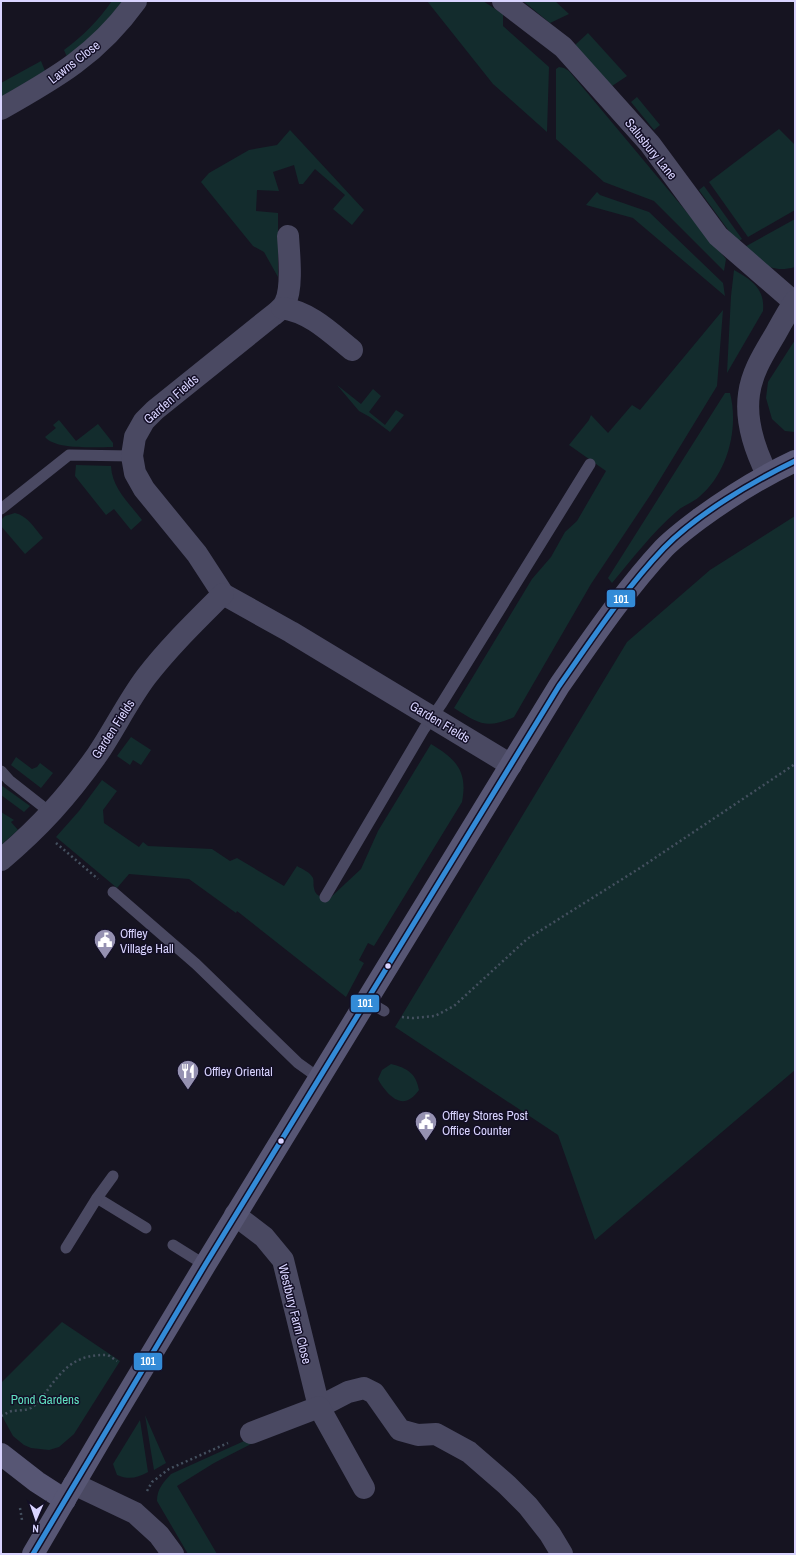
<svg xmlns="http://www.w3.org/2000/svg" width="796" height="1555" viewBox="0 0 796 1555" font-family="'Archivo Narrow',sans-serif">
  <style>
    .green { fill: #132c2d }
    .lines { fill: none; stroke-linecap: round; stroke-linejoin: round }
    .path { stroke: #44505f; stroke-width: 2.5; stroke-dasharray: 2 3; stroke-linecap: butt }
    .lane { stroke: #4a4962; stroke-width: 11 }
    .street { stroke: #4a4962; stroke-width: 22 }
    .secondary { stroke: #575674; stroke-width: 22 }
    .bus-1-casing { stroke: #130f26; stroke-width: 8 }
    .bus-1 { stroke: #338bd7; stroke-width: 5 }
    .bus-dot { fill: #d9d4ff; stroke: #130f26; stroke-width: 1.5 }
    .labels { text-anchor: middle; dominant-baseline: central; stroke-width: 3; stroke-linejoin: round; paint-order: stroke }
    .street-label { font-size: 13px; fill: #d9d4ff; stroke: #130f26 }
    .poi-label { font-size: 13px; fill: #d9d4ff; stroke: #130f26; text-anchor: start }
    .park-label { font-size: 13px; fill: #5fe0c0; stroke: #130f26 }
    .line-badge { stroke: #130f26; stroke-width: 1.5 }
    .badge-label { font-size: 11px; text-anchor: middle; font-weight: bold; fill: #fff }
  </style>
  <rect width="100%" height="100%" fill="#161421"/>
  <!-- green -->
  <g class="green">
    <path d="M112,1H124L115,15L68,59L64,50C84,35 97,22 112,1Z"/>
    <polygon points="427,1 483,1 503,14 503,26 549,67 547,132 493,84"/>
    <polygon points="523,1 555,1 569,14 550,23"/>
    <polygon points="588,33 627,76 612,86 574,46"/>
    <polygon points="41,61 45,71 1,97 1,83"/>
    <polygon points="559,67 564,68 569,71 726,259 724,271 654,201 604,182 556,139 556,69"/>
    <polygon points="637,97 660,125 654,130 631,102"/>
    <polygon points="779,129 795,145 795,210 748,237 709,182"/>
    <polygon points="290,130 364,210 352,225 333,209 345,195 315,169 303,184 299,184 294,165 273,172 279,191 257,190 256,211 278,213 278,277 264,252 253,246 201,182 209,173 249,150 277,145"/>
    <polygon points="704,186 742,239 737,242 699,190"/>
    <polygon points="597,192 600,195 649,212 723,283 725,296 633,218 586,205"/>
    <path d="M795,219V267C770,274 761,262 741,249Z"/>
    <path d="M734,270C752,280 765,289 763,311L727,373L731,296Z"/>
    <path d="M723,310L717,386L651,494L591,584L514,717C486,730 478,723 454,708L532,579L551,557L565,532L577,521L606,471L569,445L589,420L591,415L608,433L632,405L640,410Z"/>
    <polygon points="795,340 795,432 785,431 772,419 766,398 768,382"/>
    <polygon points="337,385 361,404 373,389 381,396 369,412 385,425 396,410 404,415 390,432 370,417 359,411"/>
    <path d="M725,393H730C739,428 728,473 699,497C692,503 682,506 676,512C652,533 632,559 612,583L608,578Z"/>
    <path d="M59,420L76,441L98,424L113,443V447C97,447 55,450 45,437L56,428L53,425Z"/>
    <path d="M76,465L111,466C112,488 129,503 142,520L131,530L114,509L106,515L75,476Z"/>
    <path d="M15,513C28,516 35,529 43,538L25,554L1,526V520L5,516Z"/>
    <polygon points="795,516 795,1070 595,1240 558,1135 395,1027 627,642 710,570"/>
    <polygon points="131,737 151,750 141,765 133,760 130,765 117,756"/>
    <path d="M431,744C456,759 468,771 462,802L374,946L368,943L359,960L364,963L346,997L237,911L236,913L189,879L129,874L117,888L56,837L79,811L102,780L117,791L103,810L104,823L139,847L143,842L148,846L212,849L230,861L237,858L284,886L297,866C302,869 310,872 313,878C314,881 313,884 314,888C315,896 324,900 331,897L361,869L378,831Z"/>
    <polygon points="16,757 32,769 37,767 40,763 53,773 41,788 11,765"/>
    <polygon points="1,785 30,806 24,812 1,795"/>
    <polygon points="1,812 14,820 11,822 18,830 1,845"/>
    <path d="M391,1064C407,1068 416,1073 419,1090C409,1104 399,1105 387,1092C384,1088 380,1084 378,1079L382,1070Z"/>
    <polygon points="62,1322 120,1361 74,1434 59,1447 49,1450 31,1448 24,1445 13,1436 1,1414 1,1383"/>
    <polygon points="145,1415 166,1463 154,1470"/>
    <path d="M140,1420L148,1472C137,1478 129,1480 117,1475L113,1464Z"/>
    <path d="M253,1437L255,1442L214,1463L177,1486L217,1554H188L157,1501C157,1489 163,1483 171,1474Z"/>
  </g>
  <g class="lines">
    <!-- path -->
    <g class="path">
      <polyline points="56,843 98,879"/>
      <polyline points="402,1017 413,1018 435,1016 454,1006 527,939 640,868 795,764"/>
      <path d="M1,1416C5,1414 8,1412 12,1411C18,1410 25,1411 31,1408C39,1403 44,1395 49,1388C66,1365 79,1354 108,1355L117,1361"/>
      <polyline points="147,1491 152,1482 169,1469 228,1443"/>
      <polyline points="20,1508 22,1520"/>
    </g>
    <!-- lane -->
    <g class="lane">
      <polyline points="1,509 69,455 132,456"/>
      <polyline points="1,771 9,780 51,813"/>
      <polyline points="113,892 196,964 298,1063 319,1078"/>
      <polyline points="325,897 424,729 442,703 590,464"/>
      <polyline points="367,1001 384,1011"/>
      <polyline points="97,1198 146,1228"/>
      <polyline points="173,1245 205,1265"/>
      <polyline points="66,1248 97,1198 113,1176"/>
    </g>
    <!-- street -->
    <g class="street">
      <polyline points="503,1 563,47 650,144 718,236 794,302"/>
      <path d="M1,109C56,78 98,54 136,1"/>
      <path d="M288,236C289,253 293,288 285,303C282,309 277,312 272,316L155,410L144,421L135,437L132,456L135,473L144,489L197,554L223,594L291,632L511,765"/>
      <path d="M282,308C310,312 330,332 352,350"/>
      <path d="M767,474C755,450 745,422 749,394C752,371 765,352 776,333C782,322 788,311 795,301"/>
      <path d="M1,860C40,827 68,796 97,755C114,730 128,701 146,677C169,647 196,621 223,594"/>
      <polyline points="235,1215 264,1237 283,1260 319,1407 348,1392 364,1388 374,1393 400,1430 418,1435 436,1434 469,1452 507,1485 528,1506 550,1534 562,1554"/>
      <polyline points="251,1433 319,1407 364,1488"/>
      <polyline points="74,1484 135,1513 159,1535 173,1554"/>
    </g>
    <!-- secondary -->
    <g class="secondary">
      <polyline points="1,1454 37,1482 65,1500"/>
      <path d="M33,1554L107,1428L205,1265L559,686C592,639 625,590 664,548C674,538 687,528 699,519C729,497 761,477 795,461"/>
    </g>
    <!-- bus-1 casing -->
    <g class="bus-1-casing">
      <path id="bus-1" d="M33,1554L205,1265L559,686C592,639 624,590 664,548C697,514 752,482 795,461"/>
    </g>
    <!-- bus-1 -->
    <use href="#bus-1" class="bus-1"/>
  </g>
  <!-- icons -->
  <defs>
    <g id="civic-pin" transform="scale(1.15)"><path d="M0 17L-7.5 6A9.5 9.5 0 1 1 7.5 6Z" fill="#9591b1" stroke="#130f26"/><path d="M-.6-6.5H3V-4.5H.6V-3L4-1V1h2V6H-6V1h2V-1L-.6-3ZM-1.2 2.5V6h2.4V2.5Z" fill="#fff"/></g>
    <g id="restaurant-pin" transform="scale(1.15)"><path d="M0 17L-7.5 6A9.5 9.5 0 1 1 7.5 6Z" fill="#9591b1" stroke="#130f26"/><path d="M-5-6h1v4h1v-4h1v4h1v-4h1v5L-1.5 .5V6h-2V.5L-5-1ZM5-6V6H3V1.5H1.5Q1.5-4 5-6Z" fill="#fff"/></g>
  </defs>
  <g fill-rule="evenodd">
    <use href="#civic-pin" x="105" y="940"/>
    <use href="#restaurant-pin" x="188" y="1071"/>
    <use href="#civic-pin" x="426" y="1122"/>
  </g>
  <!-- markers -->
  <g class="bus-dot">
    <circle cx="388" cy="966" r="3.5"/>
    <circle cx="281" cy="1141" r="3.5"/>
  </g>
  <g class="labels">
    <!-- street labels -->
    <g class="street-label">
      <text transform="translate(74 62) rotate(-38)">Lawns Close</text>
      <text transform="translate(651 149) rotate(51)">Salusbury Lane</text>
      <text transform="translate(171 399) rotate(-41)">Garden Fields</text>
      <text transform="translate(440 722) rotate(31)">Garden Fields</text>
      <text transform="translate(113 729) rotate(-57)">Garden Fields</text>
      <text transform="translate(295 1314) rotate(76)">Westbury Farm Close</text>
    </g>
    <!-- poi labels -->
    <g class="poi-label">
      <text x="120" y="933">Offley<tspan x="120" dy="15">Village Hall</tspan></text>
      <text x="204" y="1071">Offley Oriental</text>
      <text x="442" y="1115">Offley Stores Post<tspan x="442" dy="15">Office Counter</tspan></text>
    </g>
    <!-- park labels -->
    <g class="park-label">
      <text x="45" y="1399">Pond Gardens</text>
    </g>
  </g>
  <g class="line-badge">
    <rect x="606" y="589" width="30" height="19" rx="4" fill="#338bd7"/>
    <rect x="350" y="994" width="30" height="19" rx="4" fill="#338bd7"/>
    <rect x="133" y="1352" width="30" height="19" rx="4" fill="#338bd7"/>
  </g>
  <g class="badge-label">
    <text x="621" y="603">101</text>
    <text x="365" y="1007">101</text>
    <text x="148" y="1365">101</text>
  </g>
  <!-- border -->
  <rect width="796" height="1555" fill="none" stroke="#d9d4ff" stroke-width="4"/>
  <!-- north arrow -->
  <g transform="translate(36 1519) rotate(182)" stroke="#130f26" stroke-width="3" paint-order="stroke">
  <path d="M0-3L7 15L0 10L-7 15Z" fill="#d9d4ff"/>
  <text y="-6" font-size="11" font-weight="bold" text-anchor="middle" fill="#d9d4ff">N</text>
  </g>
</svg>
